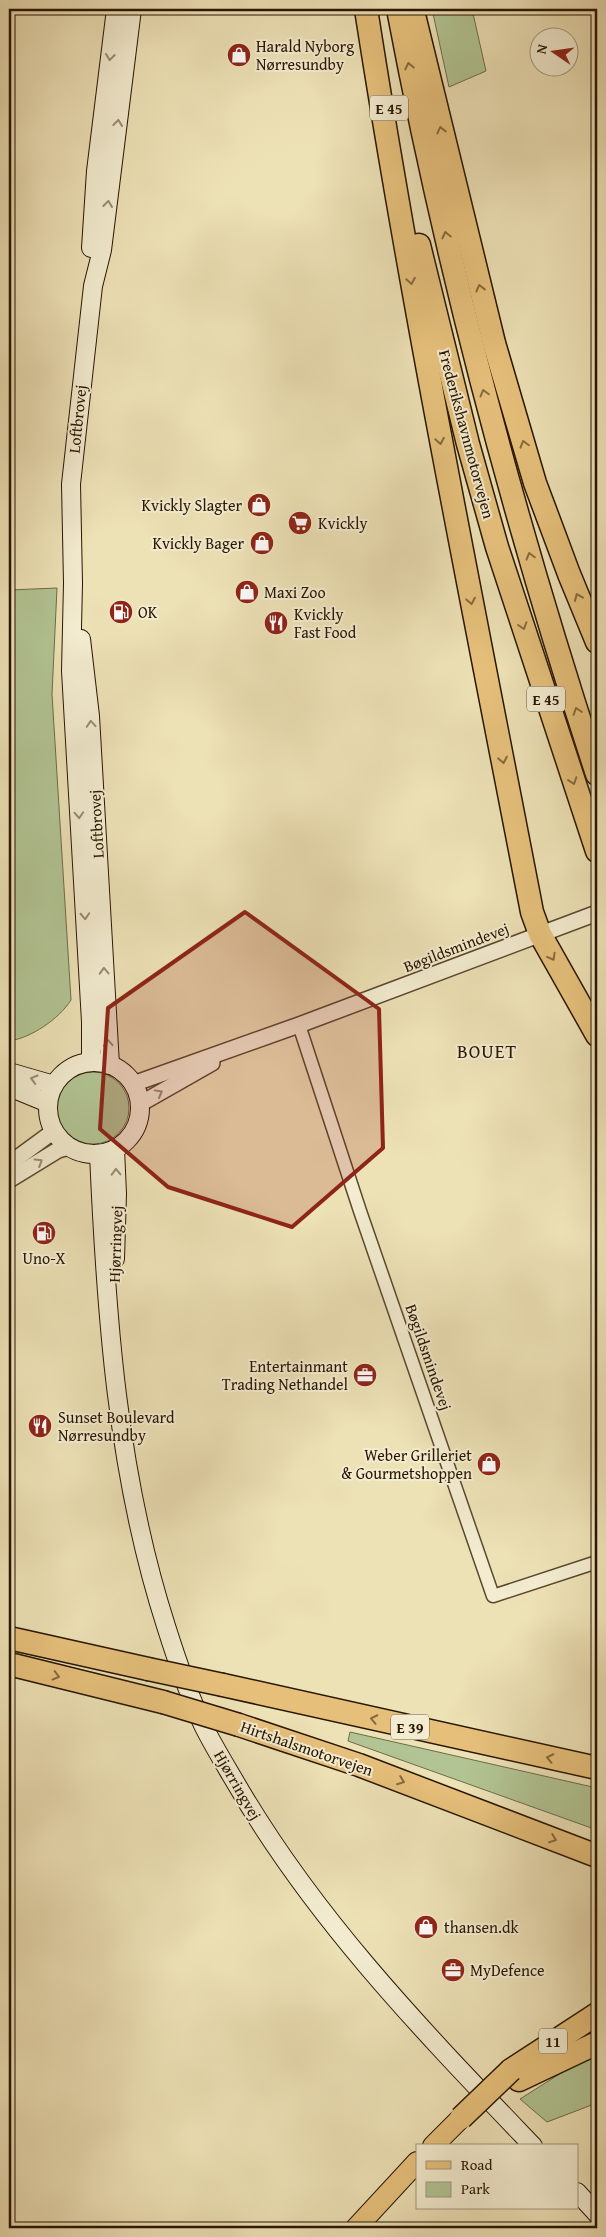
<svg xmlns="http://www.w3.org/2000/svg" width="606" height="2237" viewBox="0 0 606 2237" font-family="'Gentium Book Plus',serif">
  <style>
    .green { fill: #b2c493; stroke: #6d6c4a }
    .lines { fill: none; stroke-linecap: round; stroke-linejoin: round }
    .minor-casing { stroke: #59482e; stroke-width: 15 }
    .tertiary-casing { stroke: #59482e; stroke-width: 18 }
    .secondary-casing { stroke: #281500; stroke-width: 20 }
    .primary-casing { stroke: #281500; stroke-width: 22 }
    .motorway-casing { stroke: #281500; stroke-width: 25 }
    .minor { stroke: #f3ecd0; stroke-width: 12 }
    .tertiary { stroke: #f3ecd0; stroke-width: 15 }
    .secondary { stroke: #f3ecd0; stroke-width: 18 }
    .primary { stroke: #e6c07b; stroke-width: 20 }
    .motorway { stroke: #e6c07b; stroke-width: 22 }
    .motorway-bridge-casing { stroke: #281500; stroke-width: 25; stroke-linecap: butt }
    .motorway-bridge { stroke: #e6c07b; stroke-width: 22 }
    .oneway { stroke: #988b72 }
    .oneway2 { stroke: #876a3e }
    .marked { fill: #8f2418; fill-opacity: 0.2; stroke: #8f2418; stroke-width: 4; stroke-linejoin: round }
    .labels { text-anchor: middle; dominant-baseline: central; stroke-width: 4; stroke-linejoin: round; paint-order: stroke }
    .shield { fill: #f3ecd0; stroke: #65563e; stroke-width: 1 }
    .shield-label { font-size: 15px; font-weight: bold; fill: #281500 }
    .poi-label { font-size: 16px; fill: #281500; stroke: #f3ecd0; text-anchor: start }
    .street-label { font-size: 16px; fill: #281500; stroke: #f3ecd0 }
    .quarter-label { font-size: 19px; letter-spacing: 1px; fill: #281500; stroke: #f3ecd0 }
  </style>
  <rect width="100%" height="100%" fill="#ede1b6"/>
  <filter id="stains"><feTurbulence type="fractalNoise" baseFrequency=".004" numOctaves="4"/><feColorMatrix values="0 0 0 0 .2 0 0 0 0 .09 0 0 0 0 .02 0 0 0 .5 -.17"/></filter>
  <radialGradient id="worn" r=".72"><stop offset=".6" stop-color="#630" stop-opacity="0"/><stop offset="1" stop-color="#630" stop-opacity=".3"/></radialGradient>
  <!-- green -->
  <g class="green">
    <polygon points="432,9 472,9 486,71 449,87"/>
    <path d="M57,588L52,694L71,1000C59,1019 31,1038 9,1041V590Z"/>
    <circle cx="93" cy="1108" r="36"/>
    <polygon points="350,1732 597,1788 597,1830 348,1741"/>
    <polygon points="597,2056 597,2103 547,2122 520,2099 569,2068"/>
  </g>
  <g class="lines">
    <!-- minor casing -->
    <g class="minor-casing">
      <polyline id="minor" points="299,1025 360,1211 493,1596 597,1562"/>
    </g>
    <!-- tertiary casing -->
    <g class="tertiary-casing">
      <g id="tertiary">
        <polyline points="133,1084 299,1025 597,913"/>
        <polyline points="140,1104 212,1063"/>
        <polyline points="9,1164 54,1131"/>
        <polyline points="9,1180 58,1150 69,1147"/>
      </g>
    </g>
    <!-- secondary casing -->
    <g class="secondary-casing">
      <g id="secondary">
        <polyline points="91,248 96,171 116,9"/>
        <polyline points="81,639 90,716 110,1065"/>
        <polyline points="91,1062 91,1022 71,671 73,583 71,484 93,286 102,250 132,9"/>
        <circle cx="94" cy="1108" r="46"/>
        <polyline points="9,1072 54,1085"/>
        <polyline points="9,1087 48,1103"/>
        <path d="M99,1154C106,1314 117,1474 166,1626C177,1661 188,1694 204,1727C213,1745 224,1763 234,1780C314,1919 423,2031 533,2146"/>
        <polyline points="115,1259 117,1194 115,1149"/>
        <polyline points="577,2192 597,2214"/>
      </g>
    </g>
    <!-- primary casing -->
    <g class="primary-casing">
      <g id="primary">
        <polyline points="433,2146 461,2118"/>
        <polyline points="356,2228 417,2162"/>
      </g>
    </g>
    <!-- motorway casing -->
    <g class="motorway-casing">
      <g id="motorway">
        <path d="M366,9C413,311 474,611 532,912L540,934L597,1035"/>
        <path d="M398,9C447,268 515,524 597,774"/>
        <polyline points="414,15 494,343 535,483 569,574 597,642"/>
        <polyline points="419,245 468,444 497,547 597,851"/>
        <polyline points="9,1638 148,1669"/>
        <polyline points="9,1664 163,1702"/>
        <polyline points="223,1685 597,1768"/>
        <polyline points="239,1725 359,1765 597,1856"/>
        <polyline points="511,2070 597,2014"/>
        <polyline points="519,2080 597,2043"/>
      </g>
    </g>
    <!-- minor -->
    <use href="#minor" class="minor"/>
    <!-- tertiary -->
    <use href="#tertiary" class="tertiary"/>
    <!-- secondary -->
    <use href="#secondary" class="secondary"/>
    <!-- primary -->
    <use href="#primary" class="primary"/>
    <!-- motorway -->
    <use href="#motorway" class="motorway"/>
    <!-- motorway-bridge casing -->
    <g class="motorway-bridge-casing">
      <g id="motorway-bridge">
        <polyline points="148,1669 223,1685"/>
        <polyline points="163,1702 239,1725"/>
        <polyline points="461,2118 511,2070"/>
      </g>
    </g>
    <!-- motorway-bridge -->
    <use href="#motorway-bridge" class="motorway-bridge"/>
  </g>
  <!-- one-way arrows -->
  <defs><path id="oneway-chevron" d="M-2-3.5L2.5 0L-2 3.5" fill="none" stroke-width="1.6" stroke-linecap="round" stroke-linejoin="round" transform="scale(1.25)"/></defs>
  <g class="oneway">
    <use href="#oneway-chevron" transform="translate(110 57) rotate(97)"/>
    <use href="#oneway-chevron" transform="translate(118 123) rotate(-83)"/>
    <use href="#oneway-chevron" transform="translate(108 204) rotate(-83)"/>
    <use href="#oneway-chevron" transform="translate(91 724) rotate(-94)"/>
    <use href="#oneway-chevron" transform="translate(79 815) rotate(87)"/>
    <use href="#oneway-chevron" transform="translate(85 916) rotate(87)"/>
    <use href="#oneway-chevron" transform="translate(104 971) rotate(-92)"/>
    <use href="#oneway-chevron" transform="translate(108 1043) rotate(-95)"/>
    <use href="#oneway-chevron" transform="translate(34 1079) rotate(-164)"/>
    <use href="#oneway-chevron" transform="translate(159 1093) rotate(-29)"/>
    <use href="#oneway-chevron" transform="translate(39 1162) rotate(-32)"/>
    <use href="#oneway-chevron" transform="translate(116 1172) rotate(-92)"/>
  </g>
  <g class="oneway2">
    <use href="#oneway-chevron" transform="translate(409 66) rotate(-102)"/>
    <use href="#oneway-chevron" transform="translate(441 130) rotate(-103)"/>
    <use href="#oneway-chevron" transform="translate(446 235) rotate(-103)"/>
    <use href="#oneway-chevron" transform="translate(411 281) rotate(80)"/>
    <use href="#oneway-chevron" transform="translate(480 288) rotate(-104)"/>
    <use href="#oneway-chevron" transform="translate(484 393) rotate(-105)"/>
    <use href="#oneway-chevron" transform="translate(440 441) rotate(80)"/>
    <use href="#oneway-chevron" transform="translate(524 444) rotate(-106)"/>
    <use href="#oneway-chevron" transform="translate(530 556) rotate(-106)"/>
    <use href="#oneway-chevron" transform="translate(578 597) rotate(-113)"/>
    <use href="#oneway-chevron" transform="translate(471 601) rotate(79)"/>
    <use href="#oneway-chevron" transform="translate(523 626) rotate(72)"/>
    <use href="#oneway-chevron" transform="translate(577 711) rotate(-108)"/>
    <use href="#oneway-chevron" transform="translate(503 760) rotate(79)"/>
    <use href="#oneway-chevron" transform="translate(573 781) rotate(71)"/>
    <use href="#oneway-chevron" transform="translate(552 957) rotate(61)"/>
    <use href="#oneway-chevron" transform="translate(56 1676) rotate(14)"/>
    <use href="#oneway-chevron" transform="translate(374 1719) rotate(-168)"/>
    <use href="#oneway-chevron" transform="translate(550 1758) rotate(-168)"/>
    <use href="#oneway-chevron" transform="translate(401 1781) rotate(21)"/>
    <use href="#oneway-chevron" transform="translate(553 1839) rotate(21)"/>
  </g>
  <!-- marked area -->
  <path class="marked" d="M245,912L379,1009L383,1148L292,1227L168,1187L100,1129L108,1008Z"/>
  <!-- icons -->
  <defs>
    <g id="shop-disc" transform="scale(1.25)"><circle r="9.5" fill="#8f2418" stroke="#f3ecd0"/><path d="M-5-2.5h2.3a2.7 3.5 0 0 1 5.4 0H5L5.5 6h-11ZM-1.5-2.5h3a1.5 2.3 0 0 0-3 0Z" fill="#fff"/></g>
    <g id="supermarket-disc" transform="scale(1.25)"><circle r="9.5" fill="#8f2418" stroke="#f3ecd0"/><path d="M-6-5.5h2.5l.6 2H6L4.5 2H-2.5L-4.4-4H-6ZM-1.5 3.2a1.3 1.3 0 1 0 .1 0ZM3 3.2a1.3 1.3 0 1 0 .1 0Z" fill="#fff"/></g>
    <g id="fuel-disc" transform="scale(1.25)"><circle r="9.5" fill="#8f2418" stroke="#f3ecd0"/><path d="M-5.5-6h7V0h2V4h1.3V-2.5L3-4.5l.8-.8L6-3V5H2.5V1h-1V6h-7ZM-4.2-4.7v3.2H.2V-4.7Z" fill="#fff"/></g>
    <g id="restaurant-disc" transform="scale(1.25)"><circle r="9.5" fill="#8f2418" stroke="#f3ecd0"/><path d="M-5-6h1v4h1v-4h1v4h1v-4h1v5L-1.5 .5V6h-2V.5L-5-1ZM5-6V6H3V1.5H1.5Q1.5-4 5-6Z" fill="#fff"/></g>
    <g id="office-disc" transform="scale(1.25)"><circle r="9.5" fill="#8f2418" stroke="#f3ecd0"/><path d="M-6-3h4V-5.5h4V-3h4V5H-6ZM-1-4.5V-3h2v-1.5ZM-6 0V1H6V0Z" fill="#fff"/></g>
  </defs>
  <g fill-rule="evenodd">
    <use href="#shop-disc" x="239" y="55"/>
    <use href="#shop-disc" x="259" y="505"/>
    <use href="#supermarket-disc" x="300" y="523"/>
    <use href="#shop-disc" x="262" y="543"/>
    <use href="#shop-disc" x="247" y="592"/>
    <use href="#fuel-disc" x="121" y="612"/>
    <use href="#restaurant-disc" x="276" y="623"/>
    <use href="#fuel-disc" x="44" y="1233"/>
    <use href="#office-disc" x="365" y="1375"/>
    <use href="#restaurant-disc" x="40" y="1426"/>
    <use href="#shop-disc" x="489" y="1464"/>
    <use href="#shop-disc" x="426" y="1927"/>
    <use href="#office-disc" x="453" y="1970"/>
  </g>
  <g class="labels">
    <!-- shield labels -->
    <g class="shield">
      <rect x="370" y="95.5" width="38" height="25" rx="4"/>
      <rect x="527" y="686.5" width="38" height="25" rx="4"/>
      <rect x="391" y="1714.5" width="38" height="25" rx="4"/>
      <rect x="539" y="2028.5" width="28" height="25" rx="4"/>
    </g>
    <g class="shield-label">
      <text x="389" y="108">E 45</text>
      <text x="546" y="699">E 45</text>
      <text x="410" y="1727">E 39</text>
      <text x="553" y="2041">11</text>
    </g>
    <!-- poi labels -->
    <g class="poi-label">
      <text x="256" y="46">Harald Nyborg<tspan x="256" dy="18">Nørresundby</tspan></text>
      <text x="242" y="505" text-anchor="end">Kvickly Slagter</text>
      <text x="318" y="523">Kvickly</text>
      <text x="244" y="543" text-anchor="end">Kvickly Bager</text>
      <text x="264" y="592">Maxi Zoo</text>
      <text x="138" y="612">OK</text>
      <text x="294" y="614">Kvickly<tspan x="294" dy="18">Fast Food</tspan></text>
      <text x="44" y="1258" text-anchor="middle">Uno-X</text>
      <text x="348" y="1366" text-anchor="end">Entertainmant<tspan x="348" dy="18">Trading Nethandel</tspan></text>
      <text x="58" y="1417">Sunset Boulevard<tspan x="58" dy="18">Nørresundby</tspan></text>
      <text x="472" y="1455" text-anchor="end">Weber Grilleriet<tspan x="472" dy="18">&amp; Gourmetshoppen</tspan></text>
      <text x="444" y="1927">thansen.dk</text>
      <text x="470" y="1970">MyDefence</text>
    </g>
    <!-- street labels -->
    <g class="street-label">
      <text transform="translate(77 419) rotate(-84)">Loftbrovej</text>
      <text transform="translate(467 434) rotate(75)">Frederikshavnmotorvejen</text>
      <text transform="translate(96 824) rotate(-93)">Loftbrovej</text>
      <text transform="translate(456 947) rotate(-21)">Bøgildsmindevej</text>
      <text transform="translate(115 1244) rotate(-88)">Hjørringvej</text>
      <text transform="translate(429 1357) rotate(71)">Bøgildsmindevej</text>
      <text transform="translate(307 1748) rotate(19)">Hirtshalsmotorvejen</text>
      <text transform="translate(238 1785) rotate(60)">Hjørringvej</text>
    </g>
    <!-- quarter labels -->
    <g class="quarter-label">
      <text x="487" y="1051">BOUET</text>
    </g>
  </g>
  <!-- margin -->
  <rect width="606" height="2237" fill="none" stroke="#ede1b6" stroke-width="30"/>
  <rect x="10" y="10" width="586" height="2217" fill="none" stroke="#281500" stroke-width="2.5"/>
  <rect x="15" y="15" width="576" height="2207" fill="none" stroke="#281500"/>
  <!-- legend -->
  <rect x="416" y="2144" width="162" height="65" fill="#f3ecd0" stroke="#a2967d"/>
  <rect x="426" y="2161" width="25" height="8" fill="#e6c07b" stroke="#a2967d"/>
  <text x="461" y="2170" font-size="15" fill="#281500">Road</text>
  <rect x="426" y="2182" width="25" height="15" fill="#b2c493" stroke="#a2967d"/>
  <text x="461" y="2194" font-size="15" fill="#281500">Park</text>
  <!-- north arrow -->
  <g transform="translate(554 52) rotate(283)"><circle r="24" fill="#f3ecd0" stroke="#a2967d"/>
  <path d="M0-4L9 19L0 12L-9 19Z" fill="#8f2418"/>
  <text y="-8" font-size="14" font-weight="bold" text-anchor="middle" fill="#281500">N</text>
  </g>
  <rect width="100%" height="100%" filter="url(#stains)"/>
  <rect width="100%" height="100%" fill="url(#worn)"/>
</svg>
